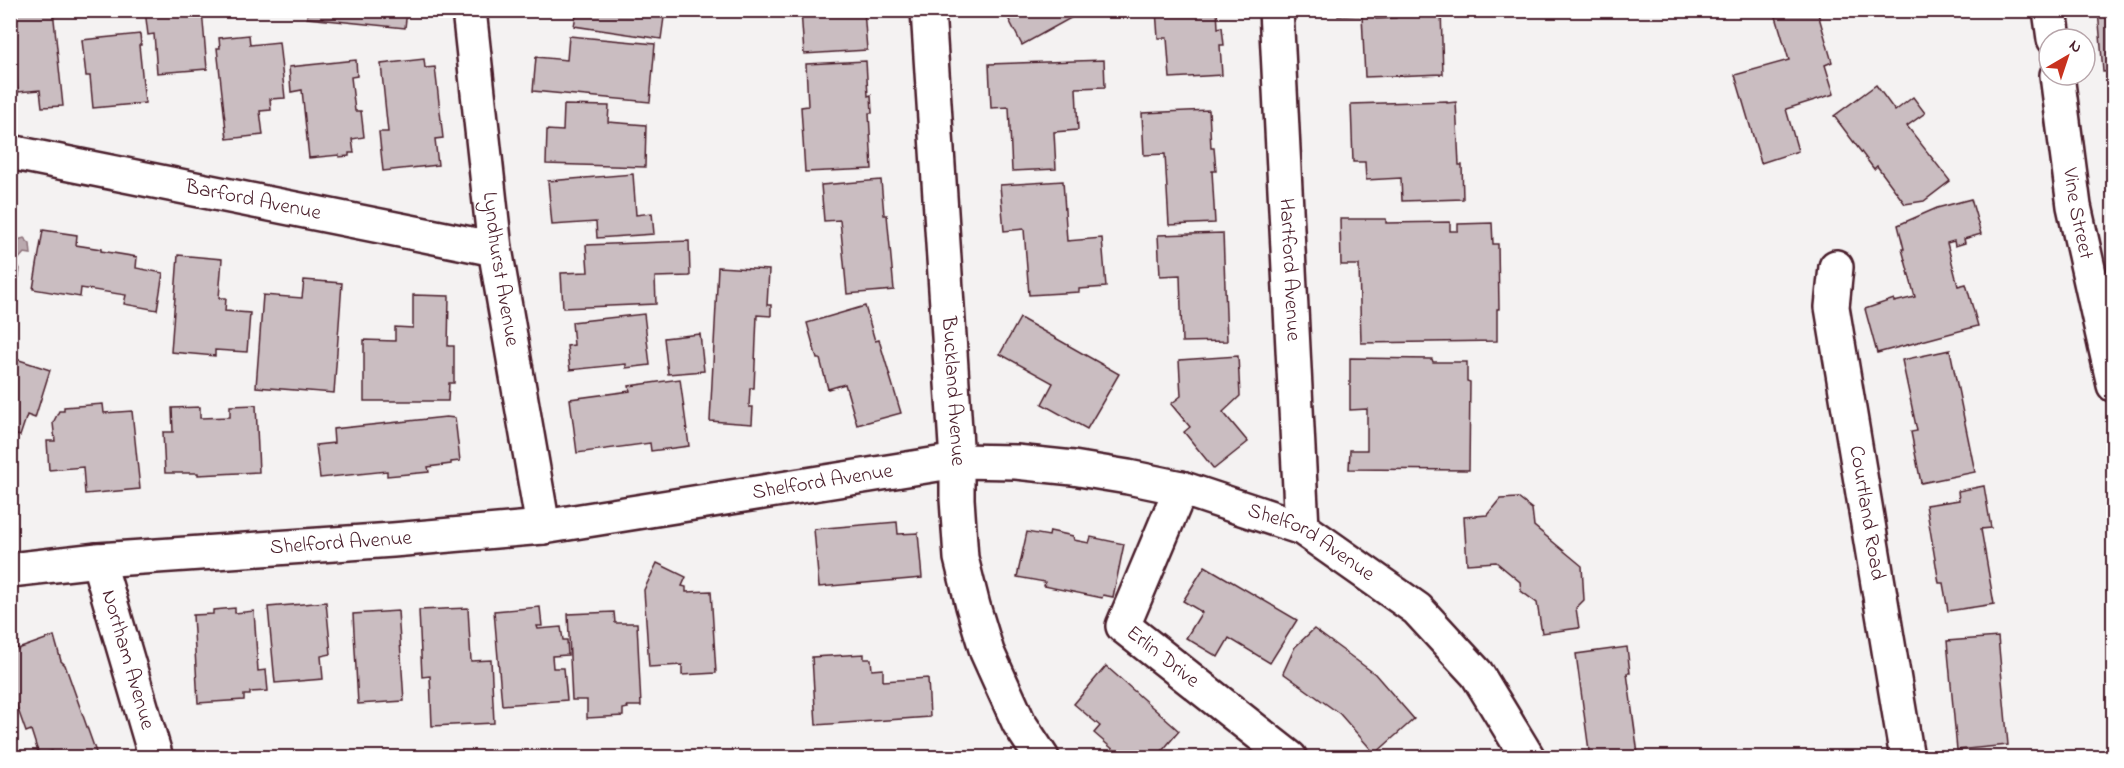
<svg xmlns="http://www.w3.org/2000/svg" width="2124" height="768" viewBox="0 0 2124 768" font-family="'Indie Flower',sans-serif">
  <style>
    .water { fill: #baa9ae; stroke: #8d727a; stroke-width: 1.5 }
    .building { fill: #cabdc1; stroke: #4a1f2b; stroke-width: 1.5 }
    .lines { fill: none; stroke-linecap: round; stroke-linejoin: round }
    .street-casing { stroke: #4a1f2b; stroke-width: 38 }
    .street { stroke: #fff; stroke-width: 33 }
    .labels { text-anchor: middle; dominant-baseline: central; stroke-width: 5; stroke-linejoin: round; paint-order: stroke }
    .street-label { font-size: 21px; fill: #4a1f2b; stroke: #fff }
  </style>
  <rect width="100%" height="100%" fill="#f4f2f2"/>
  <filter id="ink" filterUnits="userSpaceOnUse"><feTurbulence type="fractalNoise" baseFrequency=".0167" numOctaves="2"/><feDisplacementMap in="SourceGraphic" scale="12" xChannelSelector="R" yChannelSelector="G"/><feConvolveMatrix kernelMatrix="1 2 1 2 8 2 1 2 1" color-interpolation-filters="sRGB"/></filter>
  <g filter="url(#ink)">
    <!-- water -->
    <polygon class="water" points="24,238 30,244 31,254 24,253 16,262 20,269 19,277 11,280 11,242"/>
    <!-- building -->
    <g class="building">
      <polygon points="13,10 53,10 63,106 42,107 40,90 18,92 13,43 16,43"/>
      <polygon points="145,10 202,10 207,69 157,73 154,34 148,35"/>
      <polygon points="308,10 407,10 405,28 307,18"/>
      <polygon points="577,10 665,10 661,39 574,26"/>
      <polygon points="801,10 864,10 867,50 804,54"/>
      <polygon points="1004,10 1076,10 1078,14 1022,45"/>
      <polygon points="1156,10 1217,10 1218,28 1222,27 1224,45 1220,45 1222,75 1170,78 1167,38 1158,38"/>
      <polygon points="1338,10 1375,10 1376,19 1396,18 1395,10 1441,10 1443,74 1365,77 1362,15 1338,16"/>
      <polygon points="1774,10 1817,10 1832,62 1825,65 1834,94 1786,109 1798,151 1761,163 1735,75 1789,60"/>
      <polygon points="2098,10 2114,10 2114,71 2103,72"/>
      <polygon points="140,34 141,45 139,45 145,103 93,108 90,76 86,76 82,40"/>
      <polygon points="249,35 250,45 279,42 285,98 270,99 271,110 260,111 263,135 227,139 217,48 220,48 219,38"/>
      <polygon points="569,36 655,44 650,102 533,91 536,57 567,60"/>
      <polygon points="424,59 425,68 435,67 443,138 435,139 438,165 383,171 379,132 388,132 381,64"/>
      <polygon points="356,60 357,76 351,77 355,111 361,111 364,137 352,139 354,153 349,153 349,156 339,157 339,155 309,158 302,90 291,92 289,67"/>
      <polygon points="1104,60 1105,87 1076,88 1078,130 1054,132 1056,169 1012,171 1009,107 991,108 989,64"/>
      <polygon points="866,61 868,96 871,95 872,113 869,113 872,169 805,172 801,107 808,106 806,64"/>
      <polygon points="1876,85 1895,111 1913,97 1925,113 1907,126 1950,181 1924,201 1905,204 1877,166 1874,169 1834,116"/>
      <polygon points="2114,89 2114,125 2106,91"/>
      <polygon points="1447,101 1447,103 1456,102 1459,165 1462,165 1463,199 1402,201 1401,178 1366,180 1365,162 1353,162 1351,104"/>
      <polygon points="564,105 609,106 608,122 646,125 645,167 546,164 547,130 563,131"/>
      <polygon points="1209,110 1211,148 1214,148 1216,171 1212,171 1215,223 1169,225 1165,154 1144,155 1142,113"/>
      <polygon points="633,174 636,215 652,213 654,234 597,238 596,222 552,225 548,181"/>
      <polygon points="881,180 884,215 887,215 894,290 847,294 840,220 824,221 821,185"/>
      <polygon points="1063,181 1067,241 1102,238 1106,287 1079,289 1079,292 1029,295 1024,229 1004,231 1000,185"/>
      <polygon points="1971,199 1981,234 1964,239 1965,243 1955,246 1954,241 1947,243 1958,286 1966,284 1978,326 1877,353 1865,309 1894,299 1894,302 1915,297 1902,249 1904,249 1898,225 1937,208"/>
      <polygon points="1340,219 1386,219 1386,223 1450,222 1450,231 1458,231 1458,224 1492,223 1493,244 1498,244 1499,309 1497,309 1497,341 1361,343 1359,265 1341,265"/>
      <polygon points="43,230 77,235 76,245 101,249 101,251 137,257 136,268 163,273 157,310 124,304 126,295 81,288 80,297 33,289"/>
      <polygon points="1223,233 1227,341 1182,342 1180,275 1160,276 1158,235"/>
      <polygon points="689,241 690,276 655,277 656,304 563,308 561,273 588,272 586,245"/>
      <polygon points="178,255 222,259 219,298 226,298 225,311 250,313 247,352 215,350 215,356 171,352"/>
      <polygon points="718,267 769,270 767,305 771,305 771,316 757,315 754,388 750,388 749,407 753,407 752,424 710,421"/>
      <polygon points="304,280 342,283 334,393 256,387 263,295 302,298"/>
      <polygon points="413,295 449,296 448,346 454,346 454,383 449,383 448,401 364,401 364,340 395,341 395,327 413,328"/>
      <polygon points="865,306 875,341 879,340 901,413 857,425 845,384 828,389 820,359 817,359 807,323"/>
      <polygon points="644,314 650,365 626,368 626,364 570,370 567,346 574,345 572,322"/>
      <polygon points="1020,318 1119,374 1087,429 1042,404 1053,383 1000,354"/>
      <polygon points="700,334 704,371 668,374 664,338"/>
      <polygon points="1950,350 1975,472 1921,483 1911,432 1917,431 1902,360"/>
      <polygon points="1238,356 1240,396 1223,412 1248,442 1214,469 1184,432 1190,427 1171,404 1181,396 1179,360"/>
      <polygon points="10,357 50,370 35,418 27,415 20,436 10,433"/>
      <polygon points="1350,358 1432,359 1433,362 1467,362 1467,381 1470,382 1469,470 1349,469 1350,450 1367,450 1367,409 1350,410"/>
      <polygon points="680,379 689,446 651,451 650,443 577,453 570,399 630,391 629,386"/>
      <polygon points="103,404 104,413 132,411 140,489 85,494 83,467 49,470 47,441 55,441 53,423 59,411 64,411 64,407"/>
      <polygon points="256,405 259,472 198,475 198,473 165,473 163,432 173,432 172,408 200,407 200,418 230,417 230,406"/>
      <polygon points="446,417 455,418 460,461 451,462 451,464 428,467 429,472 387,476 387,471 320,478 316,445 334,443 333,429"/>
      <polygon points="1984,486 1991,528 1981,529 1994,604 1948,611 1943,583 1939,583 1926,505 1959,500 1958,491"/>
      <polygon points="1518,498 1532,509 1534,526 1582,566 1584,600 1576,608 1579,628 1542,633 1537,603 1521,591 1520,582 1496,562 1467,564 1464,517 1487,515 1500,499"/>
      <polygon points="897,522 898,534 918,533 922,578 819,587 814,529"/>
      <polygon points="1050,531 1073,536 1074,540 1089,543 1091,537 1124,544 1113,597 1103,595 1102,598 1044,586 1045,582 1017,577 1027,532 1049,536"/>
      <polygon points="657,563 686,577 682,586 686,587 686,592 711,591 716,673 682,675 682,665 649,667 644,590"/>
      <polygon points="1205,566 1297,620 1270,663 1229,638 1218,657 1186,638 1202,612 1183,601"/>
      <polygon points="326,602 331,654 321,656 323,679 275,683 268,607"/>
      <polygon points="540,607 542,626 537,626 538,629 561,627 563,640 567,640 568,655 552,656 553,668 564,668 567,700 502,705 494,611"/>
      <polygon points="235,608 235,613 254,611 258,671 266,670 268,691 250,692 250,695 244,695 244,700 198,703 193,615 213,614 213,610"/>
      <polygon points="468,608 471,661 491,660 494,723 432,726 430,676 422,677 419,610"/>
      <polygon points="398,611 404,701 358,704 353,614"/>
      <polygon points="614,612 615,623 637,623 641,706 627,706 628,708 623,709 623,716 587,718 587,700 572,700 568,614"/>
      <polygon points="1314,629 1375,674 1414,719 1375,754 1340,714 1283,673 1295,647"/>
      <polygon points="54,636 61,661 65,665 98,758 55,758 52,751 39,755 31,730 26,732 16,704 10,706 10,646 16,643 18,649"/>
      <polygon points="1998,637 2008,745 1957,750 1947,641"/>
      <polygon points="1627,647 1630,673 1627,673 1638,754 1617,758 1590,758 1576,654"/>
      <polygon points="864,654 864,659 871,659 872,670 883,669 883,681 928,678 930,717 816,725 812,657"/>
      <polygon points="1106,666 1179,731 1156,758 1123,758 1094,733 1100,726 1074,704"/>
    </g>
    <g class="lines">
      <!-- street casing -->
      <g class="street-casing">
        <g id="street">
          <path id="s1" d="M469,10L495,249L543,527"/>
          <path id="s2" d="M928,10L957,461V499L961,558L973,606L987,652L1019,723L1042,758"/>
          <path id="s3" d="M1276,10L1302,528"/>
          <polyline points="2050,10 2054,39"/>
          <path id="s4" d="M2057,75L2074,206L2114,385"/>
          <path id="s5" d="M10,152L495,249"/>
          <path id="s6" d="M1836,267L1832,307L1907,758"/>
          <path id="s7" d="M1181,488L1123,626L1290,758"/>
          <path id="s8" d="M98,560L156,758"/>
          <path id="s9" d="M10,570L98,560L393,540L543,527L957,461L1016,462L1073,468L1128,477L1181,488L1302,528L1417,609L1477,674L1528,758"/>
        </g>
      </g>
      <!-- street -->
      <use href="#street" class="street"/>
    </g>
  </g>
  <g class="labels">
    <!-- street labels -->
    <g class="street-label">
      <text stroke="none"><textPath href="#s5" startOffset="248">Barford Avenue</textPath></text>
      <text stroke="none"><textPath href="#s4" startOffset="140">Vine Street</textPath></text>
      <text stroke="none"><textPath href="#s1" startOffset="261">Lyndhurst Avenue</textPath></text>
      <text stroke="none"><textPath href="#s3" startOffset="260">Hartford Avenue</textPath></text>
      <text stroke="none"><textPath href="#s2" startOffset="382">Buckland Avenue</textPath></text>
      <text stroke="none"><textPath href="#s9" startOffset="818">Shelford Avenue</textPath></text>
      <text stroke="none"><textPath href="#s6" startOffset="249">Courtland Road</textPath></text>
      <text stroke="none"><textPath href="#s9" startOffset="332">Shelford Avenue</textPath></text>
      <text stroke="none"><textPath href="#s9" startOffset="1322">Shelford Avenue</textPath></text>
      <text stroke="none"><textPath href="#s7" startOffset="200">Erlin Drive</textPath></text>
      <text stroke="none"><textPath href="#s8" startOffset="104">Northam Avenue</textPath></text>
    </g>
  </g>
  <!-- margin -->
  <rect width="2124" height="768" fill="none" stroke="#fff" stroke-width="36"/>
  <rect x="18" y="18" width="2088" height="732" fill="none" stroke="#4a1f2b" stroke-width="2" filter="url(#ink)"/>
  <!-- north arrow -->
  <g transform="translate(2067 57) rotate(39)"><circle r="28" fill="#ffffff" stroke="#b7a5aa" stroke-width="1.5"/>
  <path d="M0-4.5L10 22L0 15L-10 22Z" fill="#c8321e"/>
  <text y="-9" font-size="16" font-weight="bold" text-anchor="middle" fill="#4a1f2b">N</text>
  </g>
</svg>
